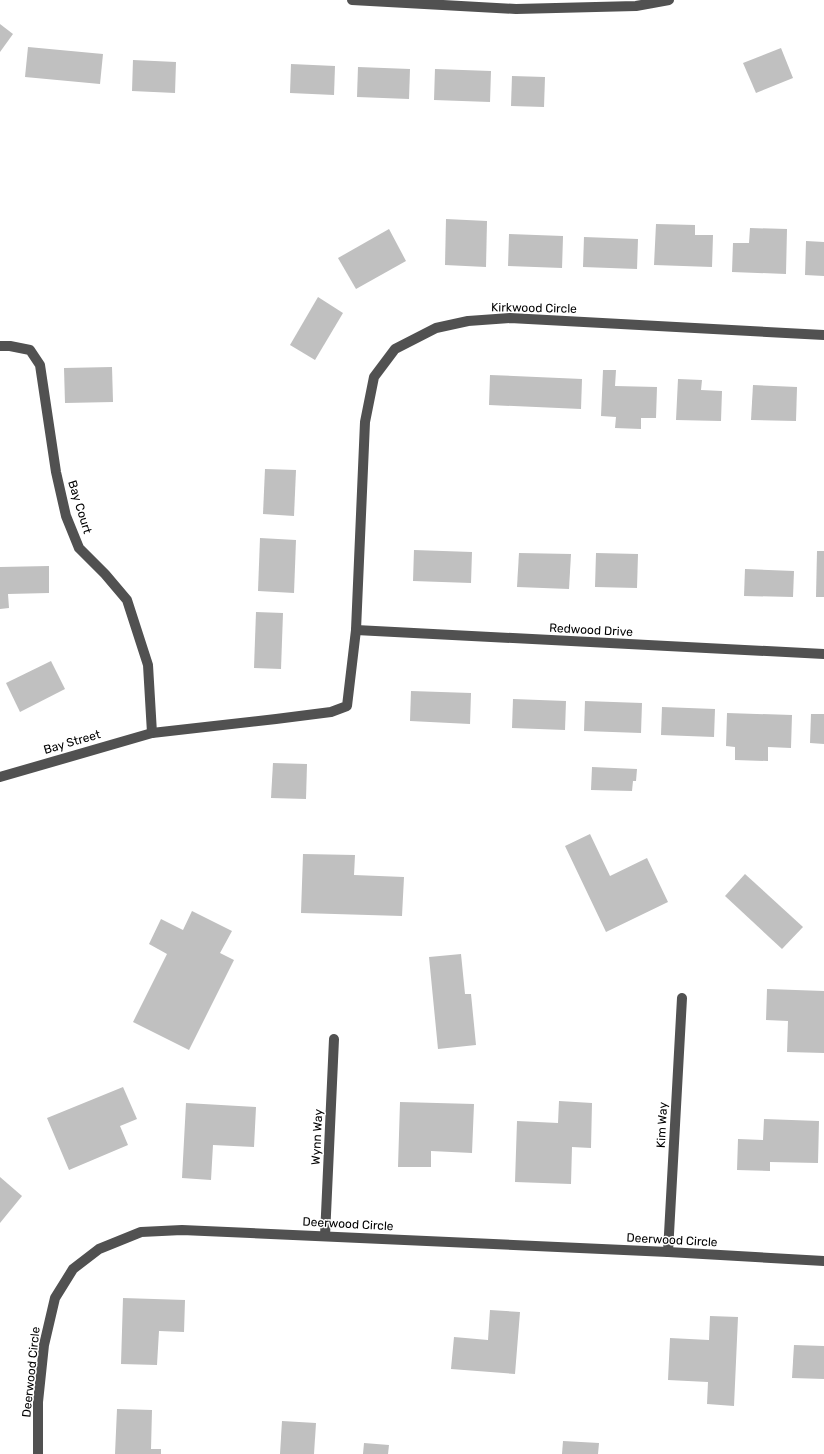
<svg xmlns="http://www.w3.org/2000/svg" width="824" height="1454" viewBox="0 0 824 1454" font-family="Rubik,sans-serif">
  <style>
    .building { fill: #c0c0c0 }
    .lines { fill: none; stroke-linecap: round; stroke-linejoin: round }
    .minor { stroke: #515151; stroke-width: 10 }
    .labels { text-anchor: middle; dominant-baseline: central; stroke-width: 3; stroke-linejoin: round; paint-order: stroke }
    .street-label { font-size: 12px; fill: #000; stroke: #fff }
  </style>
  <rect width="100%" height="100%" fill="#fff"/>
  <!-- building -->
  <g class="building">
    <polygon points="0,24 13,34 0,52"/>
    <polygon points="28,47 103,54 100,84 25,77"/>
    <polygon points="781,48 793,78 756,93 743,63"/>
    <polygon points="133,60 176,62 175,93 132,91"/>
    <polygon points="291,64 335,66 334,95 290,93"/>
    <polygon points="358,67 410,69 409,99 357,97"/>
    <polygon points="435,69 491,71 490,102 434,100"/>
    <polygon points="512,76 545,77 544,107 511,106"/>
    <polygon points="446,219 487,221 486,267 445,265"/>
    <polygon points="656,224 695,225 695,235 713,235 712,267 654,265"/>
    <polygon points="750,228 787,229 786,274 732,272 733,243 749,243"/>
    <polygon points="389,229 406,261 356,289 338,258"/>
    <polygon points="509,234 563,236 562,268 508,266"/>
    <polygon points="584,237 638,239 637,269 583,267"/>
    <polygon points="806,241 824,242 824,276 805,275"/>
    <polygon points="318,297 343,313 315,360 290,345"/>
    <polygon points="112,367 113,402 65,403 64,368"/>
    <polygon points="603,370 616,370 615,386 657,387 656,418 641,418 641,429 615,428 616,417 601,416"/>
    <polygon points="490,375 582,379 581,409 489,405"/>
    <polygon points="678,379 702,380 701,390 722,391 721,421 676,420"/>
    <polygon points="753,385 797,387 796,421 751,420"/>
    <polygon points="265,469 296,470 294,516 263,514"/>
    <polygon points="260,538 296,540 294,593 258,591"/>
    <polygon points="414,550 472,552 471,583 413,581"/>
    <polygon points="817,551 824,551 824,597 816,597"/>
    <polygon points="519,553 571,554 569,589 517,587"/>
    <polygon points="596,553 638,554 637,588 595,587"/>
    <polygon points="49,566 49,593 8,594 9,608 0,609 0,567"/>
    <polygon points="745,569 794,571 793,597 744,596"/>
    <polygon points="256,612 283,613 281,669 254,668"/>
    <polygon points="51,661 65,689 20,712 6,683"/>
    <polygon points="411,691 471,693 470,724 410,721"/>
    <polygon points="513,699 566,701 565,730 512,728"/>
    <polygon points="585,701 642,703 641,733 584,731"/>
    <polygon points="662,707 715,709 714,737 661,735"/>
    <polygon points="727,713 792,715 791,748 768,747 768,761 735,760 735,747 726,746"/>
    <polygon points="811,714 824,714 824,744 810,743"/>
    <polygon points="273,763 307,764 306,799 271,798"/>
    <polygon points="592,767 637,769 636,781 633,781 632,791 591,790"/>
    <polygon points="590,834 610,876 647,858 668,902 606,932 565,846"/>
    <polygon points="303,854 355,855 354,875 404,877 402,916 301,913"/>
    <polygon points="745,874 803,927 782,949 725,896"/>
    <polygon points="192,911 232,931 220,953 234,960 189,1050 133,1022 167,954 149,944 161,919 183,930"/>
    <polygon points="461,954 465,994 471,994 476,1045 438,1049 429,957"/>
    <polygon points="767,989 824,991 824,1053 787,1052 788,1021 766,1020"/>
    <polygon points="123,1087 137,1119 120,1126 128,1145 69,1170 47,1118"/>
    <polygon points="559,1101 592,1103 591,1148 572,1147 571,1184 515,1182 517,1121 558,1123"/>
    <polygon points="400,1102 474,1104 472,1153 431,1151 431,1167 398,1167"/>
    <polygon points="186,1103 256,1107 254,1147 213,1145 211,1180 182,1178"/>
    <polygon points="764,1119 819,1121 818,1163 770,1162 770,1171 737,1170 738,1139 763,1140"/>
    <polygon points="0,1177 22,1196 0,1223"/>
    <polygon points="123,1298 185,1300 184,1332 159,1331 157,1365 121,1364"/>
    <polygon points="490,1310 520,1312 515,1374 451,1369 454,1337 488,1340"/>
    <polygon points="710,1316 738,1317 734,1406 707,1404 708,1382 668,1380 670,1338 709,1340"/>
    <polygon points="794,1345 824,1346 824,1379 792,1378"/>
    <polygon points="117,1409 152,1410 151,1449 161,1449 161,1454 115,1454"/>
    <polygon points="282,1421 316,1423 314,1454 280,1454"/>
    <polygon points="563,1441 599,1443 598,1454 562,1454"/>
    <polygon points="364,1443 389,1445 388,1454 363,1454"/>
  </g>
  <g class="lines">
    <!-- minor -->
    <g class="minor">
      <polyline points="352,0 516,9 636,6 669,0"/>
      <polyline points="0,346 10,346 30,350 40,365 56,472 66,516 79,548 105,574 127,600 148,665 152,733"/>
      <polyline points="356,630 824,654"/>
      <polyline points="0,777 152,733 276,719 331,712 347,706 356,630 365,422 374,377 395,349 436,328 468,321 510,318 824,335"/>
      <polyline points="325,1236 334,1039"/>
      <polyline points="668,1252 682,998"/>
      <polyline points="38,1454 38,1402 44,1345 55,1298 73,1269 99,1249 141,1232 182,1230 668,1252 824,1261"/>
    </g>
  </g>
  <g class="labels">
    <!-- street labels -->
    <g class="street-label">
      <text transform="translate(534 308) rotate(1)">Kirkwood Circle</text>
      <text transform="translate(80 507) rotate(73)">Bay Court</text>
      <text transform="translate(591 630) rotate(3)">Redwood Drive</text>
      <text transform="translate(72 742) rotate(-16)">Bay Street</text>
      <text transform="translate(662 1125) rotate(-87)">Kim Way</text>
      <text transform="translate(317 1137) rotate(-87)">Wynn Way</text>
      <text transform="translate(348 1224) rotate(3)">Deerwood Circle</text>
      <text transform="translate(672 1240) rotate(3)">Deerwood Circle</text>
      <text transform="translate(31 1372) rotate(-84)">Deerwood Circle</text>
    </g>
  </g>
</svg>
